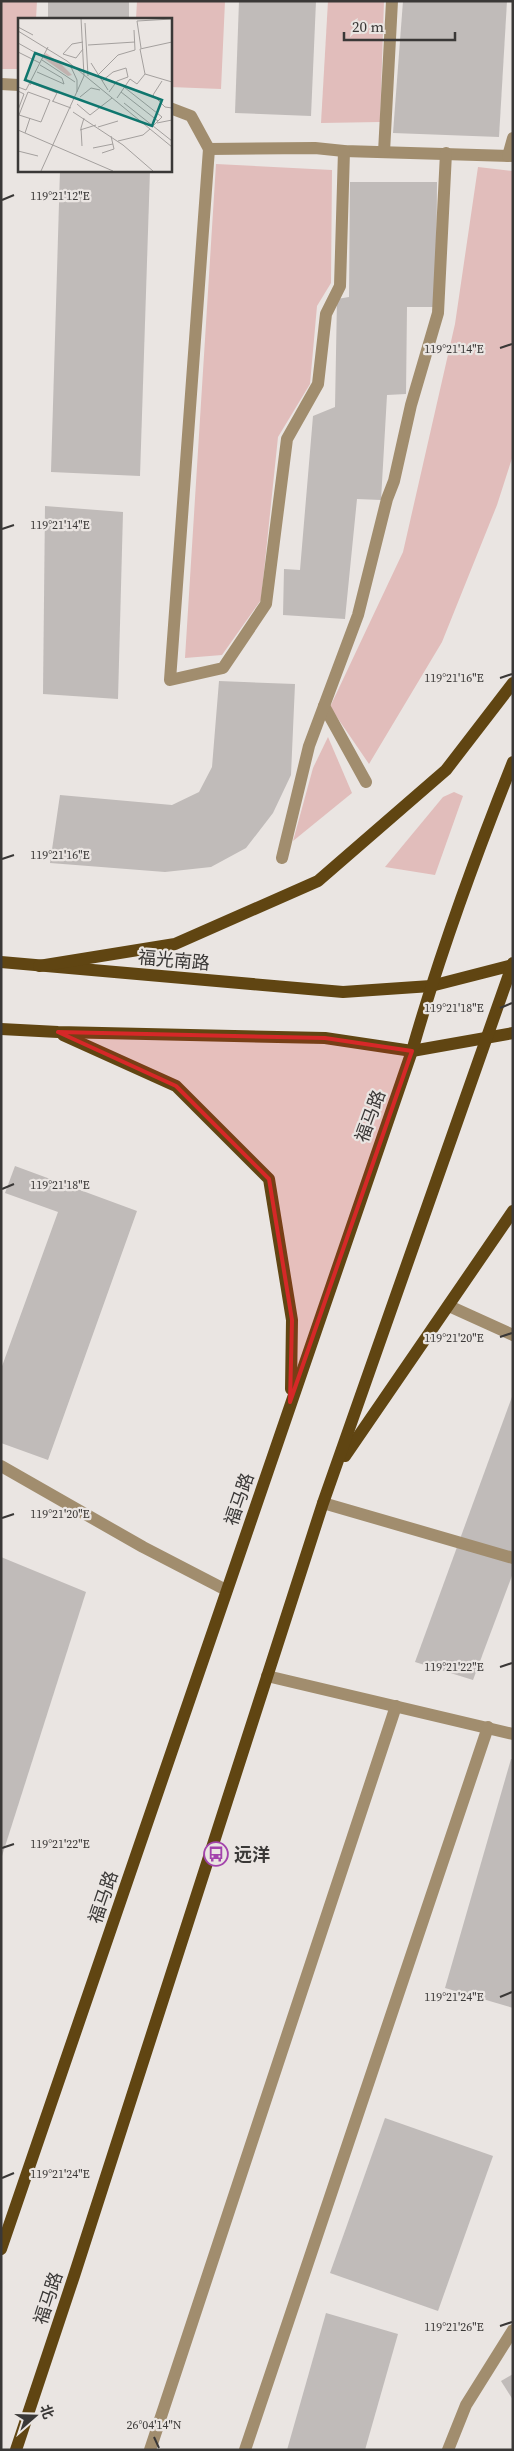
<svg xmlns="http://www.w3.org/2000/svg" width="514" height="2451" viewBox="0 0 514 2451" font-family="'Source Serif 4','Noto Sans SC',serif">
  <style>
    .green { fill: #e1bdbb }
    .building { fill: #c0bbb9 }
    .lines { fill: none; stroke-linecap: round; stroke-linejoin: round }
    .minor { stroke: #a18d6e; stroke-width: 12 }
    .major { stroke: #604512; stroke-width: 12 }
    .marked { fill: #d62828; fill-opacity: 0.2; stroke: #d62828; stroke-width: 4; stroke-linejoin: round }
    .ticks { fill: none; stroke: #3a3837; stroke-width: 2 }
    .labels { text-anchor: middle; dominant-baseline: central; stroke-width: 4.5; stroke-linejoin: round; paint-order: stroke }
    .street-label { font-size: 18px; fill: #3a3837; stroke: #eae5e2 }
    .poi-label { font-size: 18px; font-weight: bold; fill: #3a3837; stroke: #eae5e2; text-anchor: start }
    .inset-road { fill: none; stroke: #a4a09e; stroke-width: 1 }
    .view { fill: #0f766e; fill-opacity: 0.15; stroke: #0f766e; stroke-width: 2.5 }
    .inset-edge { fill: none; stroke: #3a3837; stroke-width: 2.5 }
    .ticks-label { font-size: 12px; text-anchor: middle; fill: #3a3837; stroke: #eae5e2; stroke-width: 4.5; stroke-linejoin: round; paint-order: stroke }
  </style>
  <rect width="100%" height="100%" fill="#eae5e2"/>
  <!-- green -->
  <g class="green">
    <polygon points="1,1 37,1 36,19 19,19 19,69 1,69"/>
    <polygon points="137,1 225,1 221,89 170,87 170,19 136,19"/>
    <polygon points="328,1 384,1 380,122 321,123"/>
    <polygon points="216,164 332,170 331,283 317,306 310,384 278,437 261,600 222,655 185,658"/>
    <polygon points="478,167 513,171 513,455 497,505 442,642 369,764 330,707 403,552 455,324"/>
    <polygon points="328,737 352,793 293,841 313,768"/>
    <polygon points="454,792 463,796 435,875 385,867 443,797"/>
  </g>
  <!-- building -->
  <g class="building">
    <rect x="48" y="1" width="81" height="18"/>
    <polygon points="239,1 316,1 311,116 235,113"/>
    <polygon points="403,1 507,1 499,137 393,133"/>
    <polygon points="60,170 150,170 140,476 51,472"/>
    <polygon points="350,182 437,182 436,307 407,307 406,394 387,395 381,500 357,499 345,619 283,615 284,569 300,570 313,416 335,407 337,299 349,297"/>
    <polygon points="45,506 123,512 118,699 43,694"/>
    <polygon points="219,681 295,684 291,775 273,813 246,848 211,867 165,872 50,863 60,795 172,805 199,792 212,767"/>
    <polygon points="15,1166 137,1211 48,1460 1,1443 1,1369 58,1212 5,1193"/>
    <polygon points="513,1394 513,1573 473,1680 415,1662"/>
    <polygon points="1,1557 86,1592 2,1856 1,1856"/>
    <polygon points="511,1759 513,1759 513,2008 445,1988"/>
    <polygon points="385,2118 493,2156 438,2311 330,2273"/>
    <polygon points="326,2313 398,2334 365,2450 287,2450"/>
    <polygon points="513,2374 513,2400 501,2381"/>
  </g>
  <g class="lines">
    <!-- minor -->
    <g class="minor">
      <polyline points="1,84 19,85"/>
      <polyline points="170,108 191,116 209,149 315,148 344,151 513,156"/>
      <polyline points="209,149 170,680 223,668 266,604 287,439 318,384 326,314 340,286 344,151"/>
      <polyline points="384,152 392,1"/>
      <polyline points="508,156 513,138"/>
      <polyline points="324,706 366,782"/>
      <polyline points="282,858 309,746 358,615 387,499 394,481 411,405 438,313 446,153"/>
      <polyline points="449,1306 513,1335"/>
      <polyline points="1,1466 143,1547 226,1590"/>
      <polyline points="323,1503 513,1558"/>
      <polyline points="267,1676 513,1734"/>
      <polyline points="150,2450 396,1706"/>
      <polyline points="245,2450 488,1727"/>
      <polyline points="448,2450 466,2405 513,2330"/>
    </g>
    <!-- major -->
    <g class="major">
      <polyline points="1,962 343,992 431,986 513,965"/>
      <polyline points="39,966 175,944 318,881 446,770 513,683"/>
      <polyline points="1,1029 58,1032 325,1038 412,1051 513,1033"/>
      <polyline points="63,1035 176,1086 269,1179 292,1320 291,1389"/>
      <polyline points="345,1456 513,1211"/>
      <path d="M1,2249L412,1051C440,953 475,857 513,762"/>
      <polyline points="16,2450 74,2276 323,1503 513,963"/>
    </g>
  </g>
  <!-- marked area -->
  <path class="marked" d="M58,1032L325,1038L412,1051L290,1402L292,1320L269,1179L176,1086Z"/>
  <!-- ticks -->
  <path class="ticks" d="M2,200L14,195M500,348L512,344M2,529L14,525M500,678L512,674M2,859L14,855M500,1008L512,1003M2,1189L14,1184M500,1337L512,1333M2,1518L14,1514M500,1667L512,1663M2,1848L14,1844M500,1997L512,1992M2,2178L14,2173M500,2326L512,2322M154,2437L159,2448"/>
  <!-- icons -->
  <defs>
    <g id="bus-ring" transform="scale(1.25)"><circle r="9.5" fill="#eae5e2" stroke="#a344ac" stroke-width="1.5"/><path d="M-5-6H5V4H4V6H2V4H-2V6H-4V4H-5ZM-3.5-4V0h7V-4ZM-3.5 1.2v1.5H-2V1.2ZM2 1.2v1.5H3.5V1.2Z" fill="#a344ac"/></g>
  </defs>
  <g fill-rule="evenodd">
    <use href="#bus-ring" x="216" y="1854"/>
  </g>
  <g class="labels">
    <!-- street labels -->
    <g class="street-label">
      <text transform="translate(174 960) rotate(5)">福光南路</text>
      <text transform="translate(370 1116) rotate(-70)">福马路</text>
      <text transform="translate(239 1499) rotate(-71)">福马路</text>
      <text transform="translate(103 1897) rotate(-71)">福马路</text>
      <text transform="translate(48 2298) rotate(-72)">福马路</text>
    </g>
    <!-- poi labels -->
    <g class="poi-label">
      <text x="234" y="1854">远洋</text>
    </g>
  </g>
  <!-- overview -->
  <g transform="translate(18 18)">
    <rect width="154" height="154" fill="#eae5e2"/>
    <path d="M28,35L43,46L54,57L50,58L25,40Z" fill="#e1bdbb"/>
    <path class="inset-road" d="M67,5L70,58M0,9L15,17M0,13L49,43L154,129M154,24L122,31L127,56L154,64M0,25L25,39M70,27L117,24M123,30L119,3L154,1M0,34L22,45M45,36L54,26L65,24M45,36L58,40L65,31M24,42L57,64M73,45L90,72M22,47L44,60L46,66M53,49L59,62V74M19,54L46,66M79,58L100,37L117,32L116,12M84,63L95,54L108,50L110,59L99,63L91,74M144,63L135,77L147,89L154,90M12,67L13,65L39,75L35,83M0,69L8,72L30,29M106,69L144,99L135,108M0,73L6,76L0,92M10,74L32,82L23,104L1,97ZM103,74L140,103M62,79L73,70L82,72M99,80L112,61L119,66L127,56M34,83L53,90M106,85L154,123M59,86L72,97L94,80M55,94L105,127L135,153M139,105L154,102M80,109L100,103M0,112L95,153M62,112L78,107M7,115L12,100M100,123L125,117L132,111M64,128L63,110L66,100M75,130L95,126M0,133L20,138M84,135L96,131L93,118M23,153L66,58L63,0"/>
    <path class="view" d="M17,35L144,82L134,108L7,62Z"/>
    <rect width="154" height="154" class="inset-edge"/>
  </g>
  <g class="ticks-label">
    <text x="60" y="200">119°21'12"E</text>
    <text x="454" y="353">119°21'14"E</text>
    <text x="60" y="529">119°21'14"E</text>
    <text x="454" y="682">119°21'16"E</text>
    <text x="60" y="859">119°21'16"E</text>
    <text x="454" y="1012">119°21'18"E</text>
    <text x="60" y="1189">119°21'18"E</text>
    <text x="454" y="1342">119°21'20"E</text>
    <text x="60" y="1518">119°21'20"E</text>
    <text x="454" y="1671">119°21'22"E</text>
    <text x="60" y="1848">119°21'22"E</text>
    <text x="454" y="2001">119°21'24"E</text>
    <text x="60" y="2178">119°21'24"E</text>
    <text x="454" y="2331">119°21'26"E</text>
    <text x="154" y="2429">26°04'14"N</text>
  </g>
  <!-- border -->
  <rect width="514" height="2451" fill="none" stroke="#3a3837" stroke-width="5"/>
  <!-- north arrow -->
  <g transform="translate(35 2416) rotate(70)" stroke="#eae5e2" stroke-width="4" paint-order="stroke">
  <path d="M0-4L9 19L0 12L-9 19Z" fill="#3a3837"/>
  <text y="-8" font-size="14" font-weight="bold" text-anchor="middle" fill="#3a3837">北</text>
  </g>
  <!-- scale -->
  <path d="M344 32v8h111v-8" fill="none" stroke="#3a3837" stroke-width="2.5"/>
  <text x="352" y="32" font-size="15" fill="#3a3837" stroke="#eae5e2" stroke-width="4" paint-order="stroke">20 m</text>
</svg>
